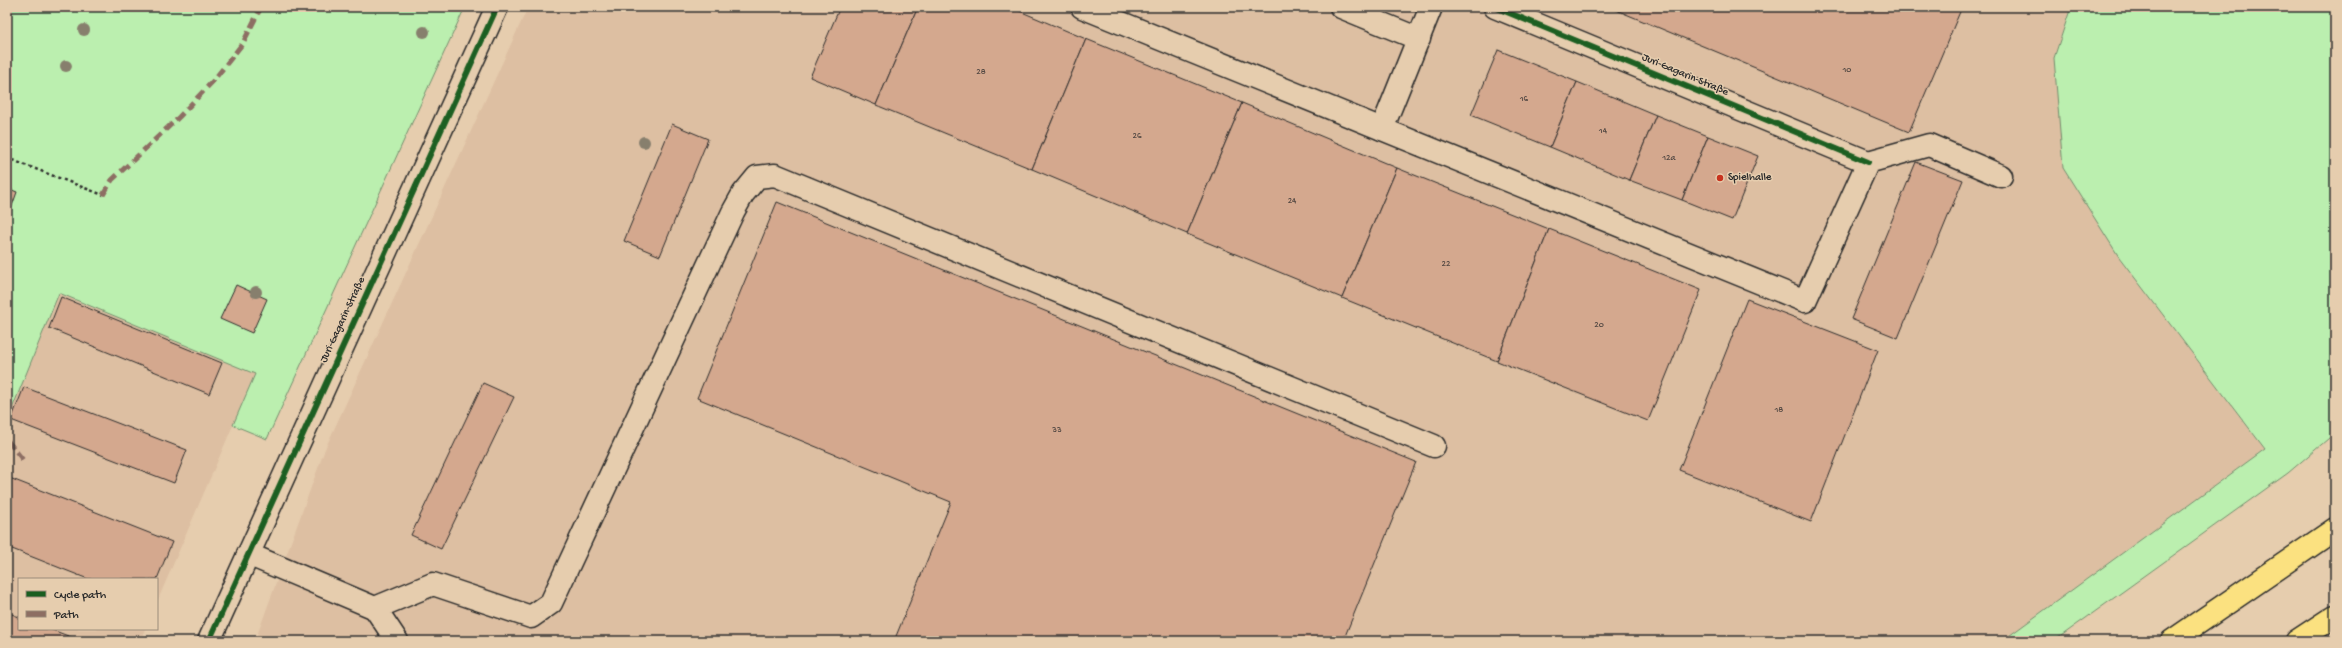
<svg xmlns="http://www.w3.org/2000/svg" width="2342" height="648" viewBox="0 0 2342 648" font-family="'Gochi Hand',sans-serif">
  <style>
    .built { fill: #ddbfa2 }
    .green { fill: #bbefaf; stroke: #738d6d }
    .building { fill: #d4a88e; stroke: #2b2b2b }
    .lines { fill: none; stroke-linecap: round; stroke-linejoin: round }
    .service-casing { stroke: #2b2b2b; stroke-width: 25 }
    .minor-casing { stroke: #2b2b2b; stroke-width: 25 }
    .motorway-casing { stroke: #2b2b2b; stroke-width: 25 }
    .path { stroke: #2b2b2b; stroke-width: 2.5; stroke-dasharray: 3 3; stroke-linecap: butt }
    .service { stroke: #e6cdae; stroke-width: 22 }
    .minor { stroke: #e6cdae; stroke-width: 22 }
    .motorway { stroke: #fbe180; stroke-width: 22 }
    .quiet { stroke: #8d6e63; stroke-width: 5; stroke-dasharray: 10 5; stroke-linecap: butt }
    .cycleway-casing { stroke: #e6cdae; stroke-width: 8 }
    .cycleway { stroke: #1b5e20; stroke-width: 6 }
    .tree { fill: #877f6d }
    .poi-dot { fill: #c8321e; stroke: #e6cdae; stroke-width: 1.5 }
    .labels { text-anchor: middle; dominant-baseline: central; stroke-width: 3; stroke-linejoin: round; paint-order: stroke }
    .number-label { font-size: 9px; fill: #554a44 }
    .street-label { font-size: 11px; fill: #2b2b2b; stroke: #e6cdae }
    .poi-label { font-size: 11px; fill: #2b2b2b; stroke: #e6cdae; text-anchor: start }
  </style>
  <rect width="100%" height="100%" fill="#e6cdae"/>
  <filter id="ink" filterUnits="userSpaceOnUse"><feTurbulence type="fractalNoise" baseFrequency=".025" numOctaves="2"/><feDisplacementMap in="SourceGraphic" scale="8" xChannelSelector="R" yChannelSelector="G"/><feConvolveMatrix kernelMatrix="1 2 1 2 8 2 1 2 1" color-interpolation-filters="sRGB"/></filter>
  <g filter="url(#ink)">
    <!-- built -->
    <g class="built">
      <polygon points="528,7 2071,7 2054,58 2119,257 2265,449 2002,641 255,641 325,449"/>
      <polygon points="58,293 255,374 157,602 157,579 19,579 19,629 145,629 140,641 7,641 7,420"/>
    </g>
    <!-- green -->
    <g class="green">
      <polygon points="7,7 465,7 267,439 233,425 255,374 59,293 7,421"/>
      <polygon points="2071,7 2335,7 2335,433 2288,473 2054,641 2002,641 2265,449 2119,257 2063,168 2054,58"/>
    </g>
    <!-- building -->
    <g class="building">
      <polygon points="840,7 918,7 876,105 810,77"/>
      <polygon points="918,7 1010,7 1086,39 1032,169 876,105"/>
      <polygon points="1609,7 1962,7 1909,132"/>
      <polygon points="1086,39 1242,103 1187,234 1032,169"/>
      <polygon points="1498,50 1577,82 1550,147 1471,115"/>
      <polygon points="1577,82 1656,115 1629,180 1550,147"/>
      <polygon points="1242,103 1397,168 1342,298 1187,234"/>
      <polygon points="1656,115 1708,136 1682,200 1629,180"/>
      <polygon points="672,124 708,139 660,256 624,241"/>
      <polygon points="1708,136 1758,156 1732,220 1682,200"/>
      <polygon points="1916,162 1963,180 1898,338 1851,319"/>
      <polygon points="1397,168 1549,229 1497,361 1342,298"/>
      <polygon points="7,188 17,192 7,220"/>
      <polygon points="777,202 1416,462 1343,641 894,641 951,502 697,398"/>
      <polygon points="1549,229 1701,290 1648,421 1497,361"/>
      <polygon points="236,285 267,299 252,333 220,319"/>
      <polygon points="61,297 222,363 209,394 49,328"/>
      <polygon points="1747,299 1878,350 1811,522 1679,470"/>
      <polygon points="483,383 514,397 441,549 411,535"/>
      <polygon points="24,387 187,450 174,483 11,420"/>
      <polygon points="7,477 172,542 157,579 88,579 7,547"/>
      <polygon points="7,612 19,617 19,629 50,629 81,641 7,641"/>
    </g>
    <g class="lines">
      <!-- service casing -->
      <g class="service-casing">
        <g id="service">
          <polyline points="1082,7 1805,301 1868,162 1929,145 2001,176"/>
          <polyline points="1341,7 1419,39"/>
          <polyline points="1382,129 1431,7"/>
          <polyline points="248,554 375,608 433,584 531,617 551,603 733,212 743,194 757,177 775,175 1434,446"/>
          <polyline points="375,608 397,641"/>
        </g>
      </g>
      <!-- minor casing -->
      <g class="minor-casing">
        <g id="minor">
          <polyline points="1495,7 1868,162"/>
          <polyline points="209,641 497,7"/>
        </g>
      </g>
      <!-- motorway casing -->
      <g class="motorway-casing">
        <g id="motorway">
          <polyline points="2172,641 2335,529"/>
          <polyline points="2297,641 2335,616"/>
        </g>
      </g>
      <!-- path -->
      <polyline class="path" points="7,158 103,195"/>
      <!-- service -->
      <use href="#service" class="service"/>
      <!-- minor -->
      <use href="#minor" class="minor"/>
      <!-- motorway -->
      <use href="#motorway" class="motorway"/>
      <!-- quiet -->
      <g class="quiet">
        <polyline points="103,195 112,180 179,117 213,81 243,43 261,7"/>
        <polyline points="7,440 23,460"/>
      </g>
      <!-- cycleway casing -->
      <g class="cycleway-casing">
        <g id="cycleway">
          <polyline points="1495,7 1868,162"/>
          <polyline points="209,641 497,7"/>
        </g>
      </g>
      <!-- cycleway -->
      <use href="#cycleway" class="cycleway"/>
    </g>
    <!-- trees -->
    <g class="tree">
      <circle cx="84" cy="30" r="6"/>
      <circle cx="424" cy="32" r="6"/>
      <circle cx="66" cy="66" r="6"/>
      <circle cx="644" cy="142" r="6"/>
      <circle cx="256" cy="292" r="6"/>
    </g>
  </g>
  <!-- markers -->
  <circle class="poi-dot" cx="1720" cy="178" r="4"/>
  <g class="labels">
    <!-- number labels -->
    <g class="number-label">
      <text x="1847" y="70">10</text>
      <text x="981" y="72">28</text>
      <text x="1524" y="99">16</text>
      <text x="1603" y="131">14</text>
      <text x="1137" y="136">26</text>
      <text x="1669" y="158">12a</text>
      <text x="1292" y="201">24</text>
      <text x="1446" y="264">22</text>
      <text x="1599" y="325">20</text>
      <text x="1779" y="410">18</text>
      <text x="1057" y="430">33</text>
    </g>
    <!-- street labels -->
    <g class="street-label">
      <text transform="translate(1685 75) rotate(23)">Juri-Gagarin-Straße</text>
      <text transform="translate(343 320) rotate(-65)">Juri-Gagarin-Straße</text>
    </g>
    <!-- poi labels -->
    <g class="poi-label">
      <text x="1728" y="178">Spielhalle</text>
    </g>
  </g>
  <!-- margin -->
  <rect width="2342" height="648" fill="none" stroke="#e6cdae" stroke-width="24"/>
  <rect x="12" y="12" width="2318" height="624" fill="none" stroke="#2b2b2b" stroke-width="1.5" filter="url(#ink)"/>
  <!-- legend -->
  <rect x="18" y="578" width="140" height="52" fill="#e6cdae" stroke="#9b8c7a"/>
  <rect x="26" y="591" width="20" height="6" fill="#1b5e20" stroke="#9b8c7a"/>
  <text x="54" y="598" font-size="12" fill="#2b2b2b">Cycle path</text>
  <rect x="26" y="611" width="20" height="6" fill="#8d6e63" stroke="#9b8c7a"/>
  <text x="54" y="618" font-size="12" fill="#2b2b2b">Path</text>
</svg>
